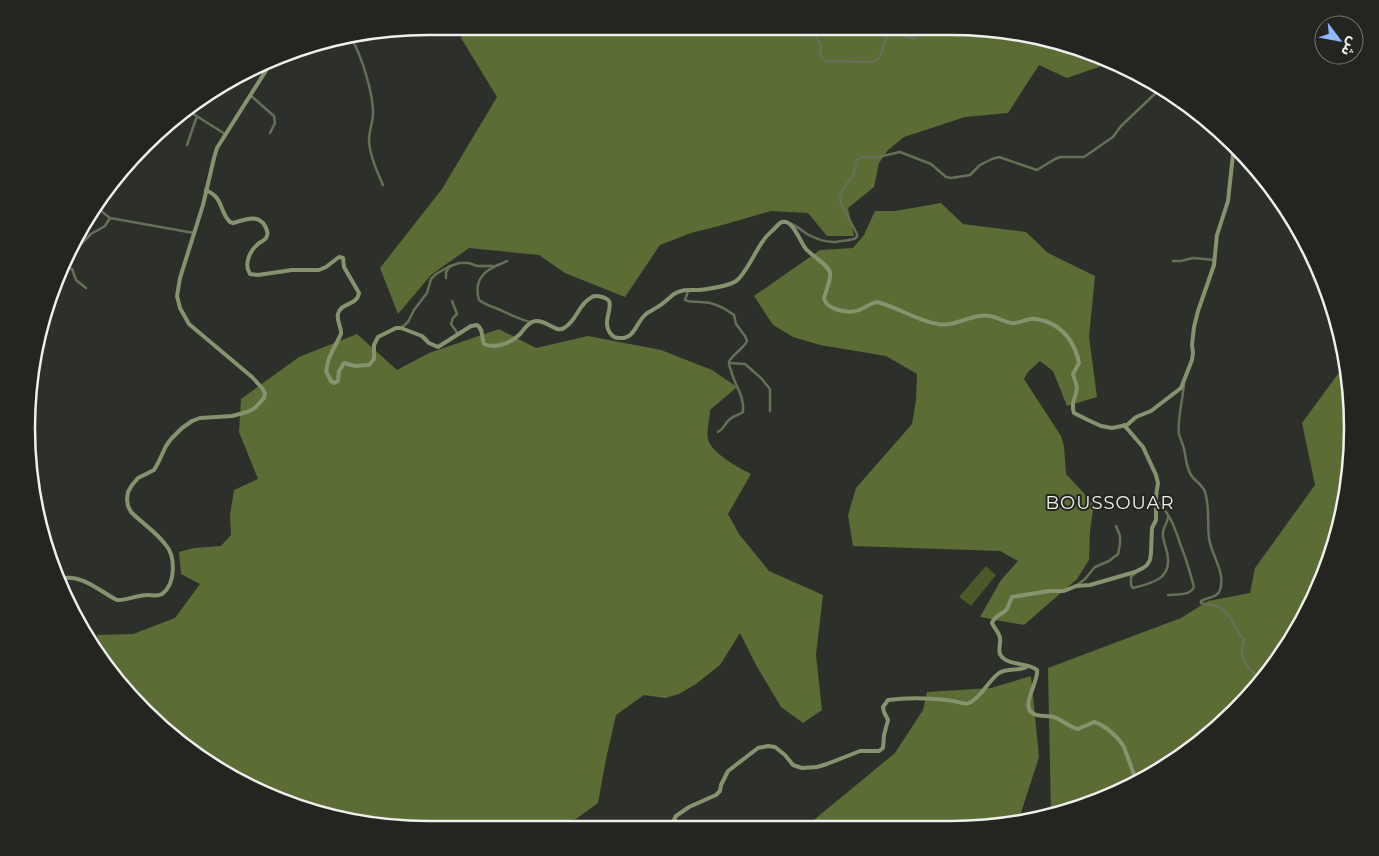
<svg xmlns="http://www.w3.org/2000/svg" width="1379" height="856" viewBox="0 0 1379 856" font-family="Montserrat,'Noto Sans Arabic',sans-serif">
  <style>
    .green { fill: #4b5928 }
    .forest { fill: #5b6c34 }
    .lines { fill: none; stroke-linecap: round; stroke-linejoin: round }
    .street { stroke: #676f57; stroke-width: 2.5 }
    .secondary { stroke: #87936e; stroke-width: 4 }
    .labels { text-anchor: middle; dominant-baseline: central; stroke-width: 4; stroke-linejoin: round; paint-order: stroke }
    .quarter-label { font-size: 18px; letter-spacing: 1px; fill: #eff0ed; stroke: #242521 }
    .rim { fill: none; stroke: #eff0ed; stroke-width: 2.5 }
  </style>
  <rect width="100%" height="100%" fill="#2d2f2b"/>
  <!-- green -->
  <polygon class="green" points="986,566 996,575 971,606 959,597"/>
  <!-- forest -->
  <g class="forest">
    <polygon points="467,26 1003,30 1104,57 1113,62 1067,78 1039,65 1008,113 965,117 904,137 888,150 879,163 874,187 848,208 854,236 827,236 808,213 771,211 719,226 691,233 660,245 625,297 565,273 539,255 469,248 431,275 398,314 380,268 442,189 497,97 461,38"/>
    <polygon points="941,203 963,224 1026,232 1048,253 1095,276 1089,337 1097,397 1067,406 1053,371 1040,361 1028,372 1024,379 1061,436 1064,446 1066,474 1094,504 1090,531 1089,560 1077,579 1024,625 980,617 1001,580 1018,561 1000,551 853,546 848,515 856,488 912,424 916,400 917,374 886,356 820,345 793,337 773,325 754,296 820,250 853,248 864,235 875,211 895,211"/>
    <path d="M499,329L536,348L588,336L661,350L712,370L737,387L710,410C710,419 706,430 708,439C711,453 739,468 751,474L728,514L739,534L769,571L823,595L816,655L822,710L803,723L781,707L756,665L740,633L720,665L696,684L679,694L665,698L644,695L616,715L606,759L598,803L576,819L552,822L553,827L376,826L275,799L183,747L105,663L97,635L133,634L175,618L200,584L181,574L179,552L194,548L221,546L231,535L230,515L234,490L258,479L239,432L241,399L299,357L357,334L397,370L429,353Z"/>
    <polygon points="1346,363 1349,376 1352,455 1339,532 1311,606 1270,673 1216,730 1129,788 1055,816 1051,815 1048,668 1181,618 1208,601 1250,593 1255,568 1315,485 1302,423"/>
    <polygon points="1031,676 1039,757 1018,822 978,829 804,828 895,753 923,710 927,692 991,688"/>
  </g>
  <g class="lines">
    <!-- street -->
    <g class="street">
      <path d="M812,29C813,36 820,40 821,48C821,50 820,53 820,55L824,60L827,61L873,62C887,56 881,32 895,33C902,34 908,38 914,39L917,36"/>
      <path d="M352,39C362,58 373,92 373,113C373,122 369,131 369,140C369,154 377,172 383,185"/>
      <polyline points="250,95 274,116 275,123 270,133"/>
      <polyline points="187,110 225,134"/>
      <polyline points="187,145 197,116"/>
      <polyline points="96,207 110,218 194,233"/>
      <path d="M789,223C796,225 801,230 807,234C818,240 829,244 841,241C848,240 852,241 857,237V234L841,204C837,190 850,184 854,172C856,168 856,164 857,160L862,157H878L900,152L931,164L946,177L951,178L970,175L980,165L992,159L999,157L1037,170L1055,159L1060,157H1084L1113,137L1121,126L1160,89"/>
      <polyline points="72,253 91,234 105,226 110,218"/>
      <path d="M507,261C502,264 496,265 492,268C479,275 475,286 479,300C485,305 491,306 498,309C509,314 518,319 530,322"/>
      <polyline points="1173,261 1181,261 1193,258 1214,260"/>
      <polyline points="65,267 72,269 76,280 86,288"/>
      <polyline points="446,278 446,272 450,266"/>
      <path d="M688,291L685,300C691,303 694,301 701,302C713,302 725,308 734,315L736,324L745,336L747,341C744,348 731,356 729,362C729,364 730,369 731,370C734,385 745,396 743,412C739,415 732,416 729,420C724,424 724,429 718,432"/>
      <polyline points="452,301 457,314 453,318 451,324 458,334"/>
      <polyline points="401,328 408,322 414,310 427,293 431,279 436,274 448,267 459,263 469,263 477,266 493,266"/>
      <polyline points="729,363 745,364 761,378 770,389 770,411"/>
      <path d="M1184,384C1183,398 1177,421 1179,434C1180,439 1183,444 1184,449C1186,457 1186,467 1191,475C1195,481 1202,484 1205,492C1210,507 1207,523 1209,538C1211,555 1226,572 1220,590C1218,598 1207,597 1201,601V603C1206,605 1212,604 1217,606C1234,614 1231,627 1244,640C1243,645 1241,649 1242,653C1244,664 1254,674 1261,682"/>
      <path d="M1157,502C1171,514 1175,529 1181,546C1187,561 1190,572 1194,587C1190,596 1177,594 1168,595"/>
      <path d="M1136,572L1131,577V585L1133,588C1154,583 1173,578 1167,552C1166,547 1162,538 1163,533C1163,526 1169,522 1168,515"/>
      <polyline points="1077,585 1085,579 1095,567 1109,561 1118,554 1120,544 1120,536 1116,526"/>
    </g>
    <!-- secondary -->
    <g class="secondary">
      <path d="M206,190C225,199 218,210 230,222L233,223C244,220 258,213 265,226C267,230 269,234 266,238C264,241 260,242 257,245C249,252 244,265 250,274L258,275L292,270H319L326,267L339,257L343,258L344,267L359,293C357,306 341,302 338,314C336,321 342,327 341,334L329,358L326,371L331,381L334,383L338,381L339,371L344,363L355,366L369,365L374,359V345L378,337L396,328H401L422,336L429,343L438,347L471,326L477,325C484,330 481,337 484,344C495,349 511,343 519,335C523,331 526,325 532,322C545,317 555,334 564,328C577,321 578,304 592,297C595,295 599,296 602,297C605,298 607,298 609,301C613,308 602,321 610,333C613,337 615,338 620,338C635,339 636,322 646,314C650,311 655,309 659,306C664,303 669,298 674,294C682,289 690,290 699,290C708,289 728,286 736,281C745,275 756,250 763,241C766,236 770,233 774,229C776,227 779,223 782,222C793,219 800,242 806,249C811,255 829,265 830,273C831,280 826,291 824,298C826,310 849,314 859,310C866,308 870,303 877,302C898,307 917,321 938,324C952,327 965,318 979,316C993,314 999,320 1011,323C1018,324 1024,320 1030,319C1035,318 1040,320 1045,321C1064,328 1075,343 1079,363L1073,374L1077,387L1076,393L1073,403V409L1074,413L1088,420L1101,426L1112,428L1127,425L1136,417L1151,411L1181,388L1192,360L1193,353L1192,345L1194,327L1198,311L1214,265L1217,235L1228,201L1234,145"/>
      <path d="M1124,425L1143,447L1156,475L1158,483L1156,496V520L1152,528L1151,553L1150,560L1147,565L1143,568L1135,572L1090,585L1076,586L1064,591H1049L1012,597C1010,601 1009,605 1007,609C1002,615 995,615 992,623C994,628 999,632 1000,638C1001,643 998,649 1000,654C1005,666 1028,662 1037,670C1039,682 1019,707 1034,714C1040,717 1047,715 1054,717C1062,720 1069,727 1078,729L1094,722C1105,725 1118,737 1124,747L1137,783"/>
      <path d="M61,579C82,573 100,592 117,600C127,601 136,595 147,595C152,595 157,597 162,594C176,584 176,556 165,544C156,532 142,523 131,512L128,506L127,499L128,492L132,485L138,478L154,470L158,463L166,446L171,439L182,428L192,421L200,418L232,416L247,412L255,408L264,398L265,393L262,388L252,377L189,324L180,308L177,296L180,278L203,205L214,158L217,148L272,61"/>
      <path d="M674,828V820L676,816L689,807L716,795L720,791L721,785L728,771L758,748L768,746L775,747L785,755L793,765L802,768L817,767L827,764L860,751H879L883,748L884,735L888,720L884,712L883,707L888,700C910,697 932,698 954,701C959,702 964,705 969,703C981,698 988,681 999,673C1009,667 1019,672 1028,666"/>
    </g>
  </g>
  <g class="labels">
    <!-- quarter labels -->
    <g class="quarter-label">
      <text x="1110" y="503">BOUSSOUAR</text>
    </g>
  </g>
  <!-- crop -->
  <path d="M0 0H1379V856H0ZM428 35H951A393 393 0 0 1 1344 428V428A393 393 0 0 1 951 821H428A393 393 0 0 1 35 428V428A393 393 0 0 1 428 35Z" fill="#242521" fill-rule="evenodd"/>
  <path class="rim" d="M428 35H951A393 393 0 0 1 1344 428V428A393 393 0 0 1 951 821H428A393 393 0 0 1 35 428V428A393 393 0 0 1 428 35Z"/>
  <!-- north arrow -->
  <g transform="translate(1339 40) rotate(122)"><circle r="24" fill="#242521" stroke="#757673"/>
  <path d="M0-4L9 19L0 12L-9 19Z" fill="#8fb8fd"/>
  <text y="-8" font-size="14" font-weight="bold" text-anchor="middle" fill="#eff0ed">ش</text>
  </g>
</svg>
